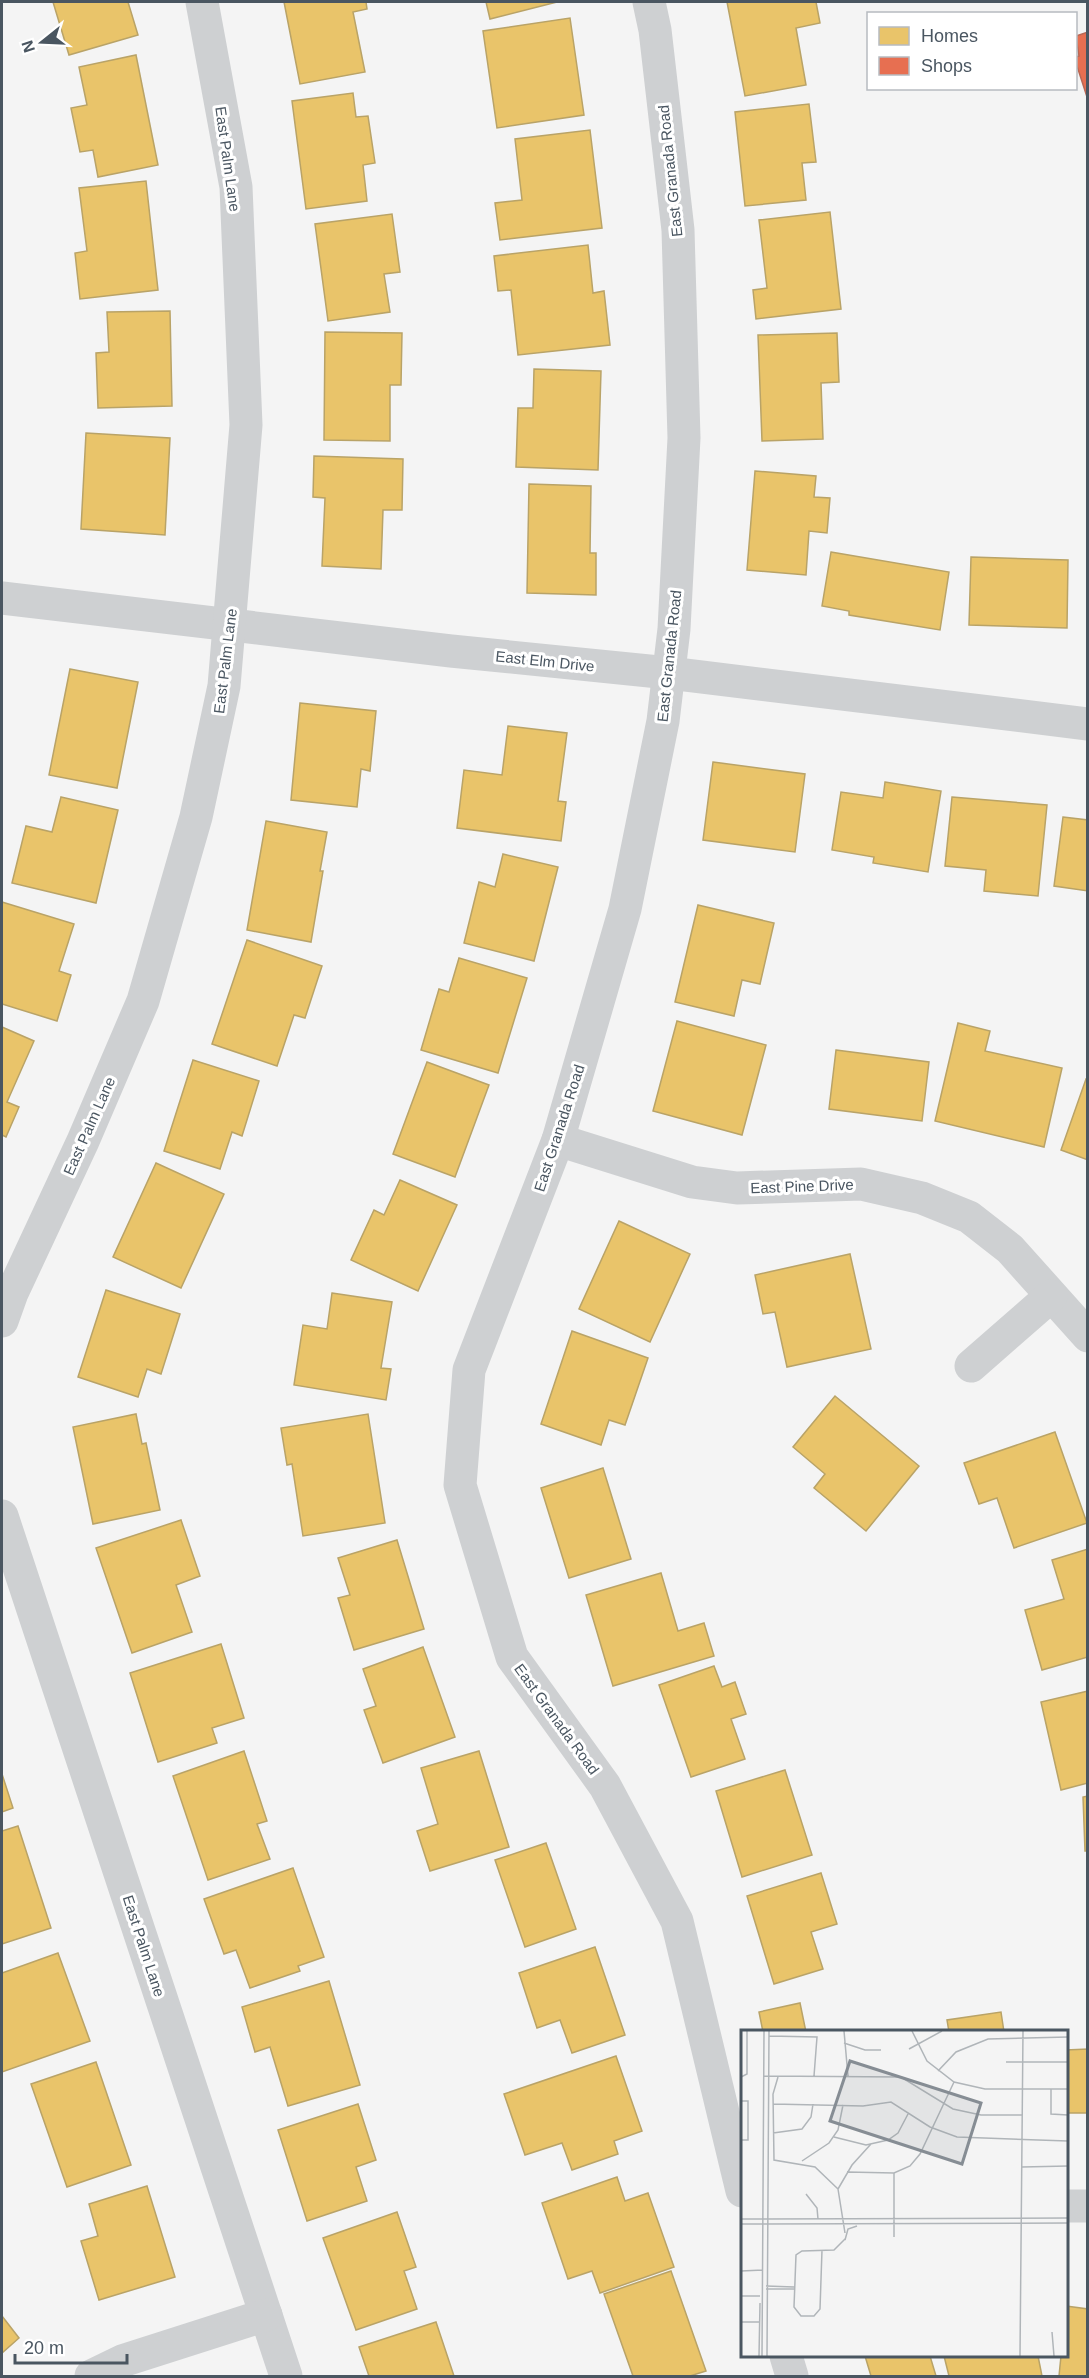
<svg xmlns="http://www.w3.org/2000/svg" width="1089" height="2378" viewBox="0 0 1089 2378" font-family="Helvetica,sans-serif">
  <style>
    .homes { fill: #e9c46a; stroke: #b9a367; stroke-width: 1.5 }
    .shops { fill: #e76f51; stroke: #b86856; stroke-width: 1.5 }
    .lines { fill: none; stroke-linecap: round; stroke-linejoin: round }
    .minor { stroke: #ced0d2; stroke-width: 33 }
    .labels { text-anchor: middle; dominant-baseline: central; stroke-width: 6; stroke-linejoin: round; paint-order: stroke }
    .street-label { font-size: 15px; fill: #4a5661; stroke: #fff }
    .inset-road { fill: none; stroke: #b0b5b9; stroke-width: 1.5 }
    .view { fill: #868d94; fill-opacity: 0.15; stroke: #868d94; stroke-width: 3 }
    .inset-edge { fill: none; stroke: #4a5661; stroke-width: 3 }
  </style>
  <rect width="100%" height="100%" fill="#f4f4f4"/>
  <!-- homes -->
  <g class="homes">
    <polygon points="53,2 128,2 138,35 69,55"/>
    <polygon points="284,2 366,2 367,9 353,12 365,72 300,84"/>
    <polygon points="486,2 557,2 490,19"/>
    <polygon points="727,2 816,2 820,23 796,28 806,85 745,96"/>
    <polygon points="570,18 584,115 497,128 483,31"/>
    <polygon points="136,55 158,165 98,177 93,150 80,152 71,108 87,105 79,67"/>
    <polygon points="353,93 356,117 368,116 375,163 363,165 367,201 306,209 292,101"/>
    <polygon points="809,104 816,162 802,163 806,200 745,206 735,112"/>
    <polygon points="590,130 602,228 500,240 495,203 522,200 515,139"/>
    <polygon points="146,181 158,290 80,299 75,253 87,251 79,188"/>
    <polygon points="830,212 841,309 756,319 753,290 767,288 759,220"/>
    <polygon points="392,214 400,272 384,274 390,312 328,321 315,224"/>
    <polygon points="588,245 593,293 604,291 610,345 518,355 511,290 498,291 494,256"/>
    <polygon points="170,311 172,406 98,408 96,353 109,352 107,312"/>
    <polygon points="325,332 402,333 401,385 390,385 390,441 324,440"/>
    <polygon points="837,333 839,382 821,383 823,439 762,441 758,335"/>
    <polygon points="534,369 601,371 598,470 516,467 518,408 533,408"/>
    <polygon points="86,433 170,438 165,535 81,529"/>
    <polygon points="314,456 403,459 402,510 383,510 381,569 322,566 325,498 313,497"/>
    <polygon points="755,471 816,476 814,497 830,498 827,533 809,531 806,575 747,570"/>
    <polygon points="529,484 591,486 590,553 596,553 596,595 527,593"/>
    <polygon points="831,552 949,572 940,630 849,615 849,611 822,606"/>
    <polygon points="971,557 1068,560 1067,628 969,625"/>
    <polygon points="70,669 138,682 117,788 49,775"/>
    <polygon points="300,703 376,711 370,771 361,769 357,807 291,800"/>
    <polygon points="508,726 567,733 558,801 566,802 561,841 457,828 464,770 502,775"/>
    <polygon points="713,762 805,774 795,852 703,840"/>
    <polygon points="885,782 941,791 928,872 873,863 874,857 832,850 841,792 883,798"/>
    <polygon points="61,797 118,810 96,903 12,883 26,826 52,832"/>
    <polygon points="952,797 1047,805 1038,896 984,891 986,870 945,866"/>
    <polygon points="1063,817 1088,820 1088,891 1054,886"/>
    <polygon points="266,821 327,832 320,871 323,871 311,942 247,930"/>
    <polygon points="503,854 558,867 534,961 464,943 479,882 495,887"/>
    <polygon points="2,902 74,924 59,971 71,975 57,1021 2,1004"/>
    <polygon points="698,905 774,923 760,984 742,980 734,1016 675,1002"/>
    <polygon points="247,940 322,966 305,1018 294,1015 277,1066 212,1044"/>
    <polygon points="459,958 527,978 498,1073 421,1050 439,989 449,992"/>
    <polygon points="677,1021 766,1045 742,1135 653,1111"/>
    <polygon points="958,1023 990,1031 985,1051 1062,1068 1044,1147 935,1121"/>
    <polygon points="2,1027 34,1041 7,1102 19,1107 6,1137 2,1135"/>
    <polygon points="836,1050 929,1062 922,1121 829,1109"/>
    <polygon points="193,1060 259,1081 242,1136 232,1132 220,1169 164,1151"/>
    <polygon points="427,1062 489,1085 455,1177 393,1154"/>
    <polygon points="1086,1079 1088,1080 1088,1160 1061,1150"/>
    <polygon points="156,1163 224,1194 181,1288 113,1257"/>
    <polygon points="400,1180 457,1205 418,1291 351,1260 374,1210 384,1215"/>
    <polygon points="619,1221 690,1254 650,1342 579,1309"/>
    <polygon points="850,1254 871,1349 787,1367 775,1312 763,1314 755,1275"/>
    <polygon points="106,1290 180,1314 161,1374 147,1369 138,1397 78,1377"/>
    <polygon points="332,1293 392,1302 381,1368 391,1369 386,1400 294,1385 303,1325 327,1329"/>
    <polygon points="572,1331 648,1358 625,1425 609,1420 601,1445 541,1424"/>
    <polygon points="835,1396 919,1466 866,1531 814,1488 825,1474 793,1447"/>
    <polygon points="136,1414 142,1444 146,1443 160,1510 93,1524 73,1427"/>
    <polygon points="368,1414 385,1523 303,1536 292,1464 287,1465 281,1428"/>
    <polygon points="1055,1432 1087,1523 1014,1548 997,1498 979,1504 964,1463"/>
    <polygon points="603,1468 631,1559 569,1578 541,1488"/>
    <polygon points="181,1520 200,1576 176,1585 192,1632 132,1653 96,1548"/>
    <polygon points="397,1540 424,1629 354,1650 338,1598 350,1595 338,1558"/>
    <polygon points="1088,1549 1088,1657 1042,1670 1025,1610 1064,1599 1052,1560"/>
    <polygon points="661,1573 678,1631 704,1623 714,1656 613,1686 586,1595"/>
    <polygon points="221,1644 244,1718 212,1728 217,1743 158,1762 130,1673"/>
    <polygon points="423,1647 455,1737 383,1763 364,1710 376,1706 363,1669"/>
    <polygon points="714,1666 722,1687 735,1682 746,1714 731,1719 745,1759 691,1777 659,1685"/>
    <polygon points="1088,1691 1088,1783 1061,1790 1041,1702"/>
    <polygon points="244,1751 267,1821 257,1824 270,1859 208,1880 173,1776"/>
    <polygon points="479,1751 509,1847 430,1871 417,1831 438,1824 421,1768"/>
    <polygon points="785,1770 812,1855 742,1877 716,1791"/>
    <polygon points="2,1774 13,1808 2,1812"/>
    <polygon points="1088,1796 1088,1851 1085,1851 1083,1797"/>
    <polygon points="18,1826 51,1928 2,1944 2,1831"/>
    <polygon points="546,1843 576,1929 525,1947 495,1860"/>
    <polygon points="293,1868 324,1957 298,1966 300,1971 250,1988 236,1950 224,1954 204,1899"/>
    <polygon points="821,1873 837,1924 811,1932 823,1969 774,1984 747,1896"/>
    <polygon points="595,1947 625,2035 572,2053 560,2020 537,2028 519,1973"/>
    <polygon points="58,1953 90,2041 2,2072 2,1973"/>
    <polygon points="329,1981 360,2085 288,2106 270,2047 255,2052 242,2007"/>
    <polygon points="800,2003 806,2032 763,2032 759,2012"/>
    <polygon points="1001,2012 1004,2032 949,2032 947,2020"/>
    <polygon points="1088,2049 1088,2113 1066,2113 1066,2050"/>
    <polygon points="616,2056 642,2131 614,2141 618,2154 572,2170 562,2143 525,2155 504,2094"/>
    <polygon points="96,2062 131,2165 67,2187 31,2084"/>
    <polygon points="358,2104 376,2160 356,2167 367,2201 307,2221 278,2130"/>
    <polygon points="617,2177 625,2201 648,2193 674,2267 600,2293 592,2271 568,2279 542,2203"/>
    <polygon points="147,2186 175,2277 99,2300 81,2241 98,2236 89,2204"/>
    <polygon points="397,2212 416,2267 404,2271 417,2309 356,2330 323,2238"/>
    <polygon points="671,2271 706,2371 690,2376 633,2376 604,2294"/>
    <polygon points="1066,2306 1088,2309 1088,2376 1059,2376 1061,2356 1066,2356"/>
    <polygon points="2,2316 19,2338 2,2353"/>
    <polygon points="436,2322 454,2376 369,2376 359,2347"/>
    <polygon points="865,2356 930,2356 936,2376 871,2376"/>
    <polygon points="944,2356 1038,2356 1042,2376 949,2376"/>
  </g>
  <!-- shops -->
  <polygon class="shops" points="1088,32 1088,100 1076,63 1076,57 1079,56 1076,36"/>
  <g class="lines">
    <!-- minor -->
    <g class="minor">
      <polyline points="649,2 655,30 678,230 684,438 674,629 663,721 625,909 558,1140 469,1370 460,1485 512,1657 605,1786 677,1921 742,2191"/>
      <polyline points="2,598 451,651 669,673 1088,724"/>
      <polyline points="558,1140 692,1182 737,1188 861,1184 922,1198 969,1217 1010,1249 1088,1336"/>
      <polyline points="2,1321 12,1293 83,1141 143,1001 196,817 224,686 246,425 236,187 202,2"/>
      <polyline points="971,1366 1051,1296"/>
      <polyline points="2,1516 286,2376"/>
      <polyline points="1066,2206 1088,2206"/>
      <polyline points="786,2356 792,2376"/>
      <polyline points="91,2376 122,2361 266,2315"/>
    </g>
  </g>
  <g class="labels">
    <!-- street labels -->
    <g class="street-label">
      <text transform="translate(228 159) rotate(82)">East Palm Lane</text>
      <text transform="translate(670 171) rotate(-96)">East Granada Road</text>
      <text transform="translate(669 656) rotate(-84)">East Granada Road</text>
      <text transform="translate(225 661) rotate(-83)">East Palm Lane</text>
      <text transform="translate(545 661) rotate(6)">East Elm Drive</text>
      <text transform="translate(89 1126) rotate(-66)">East Palm Lane</text>
      <text transform="translate(559 1128) rotate(-72)">East Granada Road</text>
      <text transform="translate(802 1186) rotate(-2)">East Pine Drive</text>
      <text transform="translate(557 1719) rotate(54)">East Granada Road</text>
      <text transform="translate(144 1946) rotate(72)">East Palm Lane</text>
    </g>
  </g>
  <!-- overview -->
  <g transform="translate(741 2030)">
    <rect width="327" height="327" fill="#f4f4f4"/>
    <path class="inset-road" d="M103,1L107,46M171,1L186,31L213,52L244,59H327M28,6L76,7L73,46M103,13L124,20H140M168,19L201,1M265,32H327M197,41L215,22L247,9L327,7M23,46L160,47L212,79L240,85H281M0,47L6,44V1M37,47L32,64L33,130L74,137L97,159M310,59V84L327,85M0,71H7V110H0M32,74L122,76L150,72L189,97L216,107L327,111M32,103L61,99L70,87L72,74M93,107L125,115L147,110L157,103L167,84M61,131L88,113L97,100L102,75M281,137L327,136M106,142L153,143L169,136L179,124L213,52M153,143V207M65,164L76,178L77,189M0,189L327,188M0,194L327,193M104,203L97,159L111,135L130,114M104,210L107,199L116,196M81,220L79,279L73,286H60L53,277L55,225L61,221L93,220L104,209M0,241L22,240M25,256L53,257M25,259H53M0,266H19M0,292H19M311,302L313,326M18,326L19,273M21,326L23,1M26,326L28,1M279,326L282,1"/>
    <path class="view" d="M109,31L240,73L221,134L89,91Z"/>
    <rect width="327" height="327" class="inset-edge"/>
  </g>
  <!-- border -->
  <rect width="1089" height="2378" fill="none" stroke="#4a5661" stroke-width="6"/>
  <!-- legend -->
  <rect x="867" y="12" width="210" height="78" fill="#ffffff" stroke="#b7bbc0" stroke-width="1.5"/>
  <rect x="879" y="27" width="30" height="18" fill="#e9c46a" stroke="#b7bbc0" stroke-width="1.5"/>
  <text x="921" y="42" font-size="18" fill="#4a5661">Homes</text>
  <rect x="879" y="57" width="30" height="18" fill="#e76f51" stroke="#b7bbc0" stroke-width="1.5"/>
  <text x="921" y="72" font-size="18" fill="#4a5661">Shops</text>
  <!-- north arrow -->
  <g transform="translate(42 42) rotate(252)" stroke="#ffffff" stroke-width="4.5" paint-order="stroke">
  <path d="M0-4.5L10 22L0 15L-10 22Z" fill="#4a5661"/>
  <text y="-9" font-size="16" font-weight="bold" text-anchor="middle" fill="#4a5661">N</text>
  </g>
  <!-- scale -->
  <path d="M15 2354v9h112v-9" fill="none" stroke="#4a5661" stroke-width="3"/>
  <text x="24" y="2354" font-size="18" fill="#4a5661" stroke="#ffffff" stroke-width="4.5" paint-order="stroke">20 m</text>
</svg>
